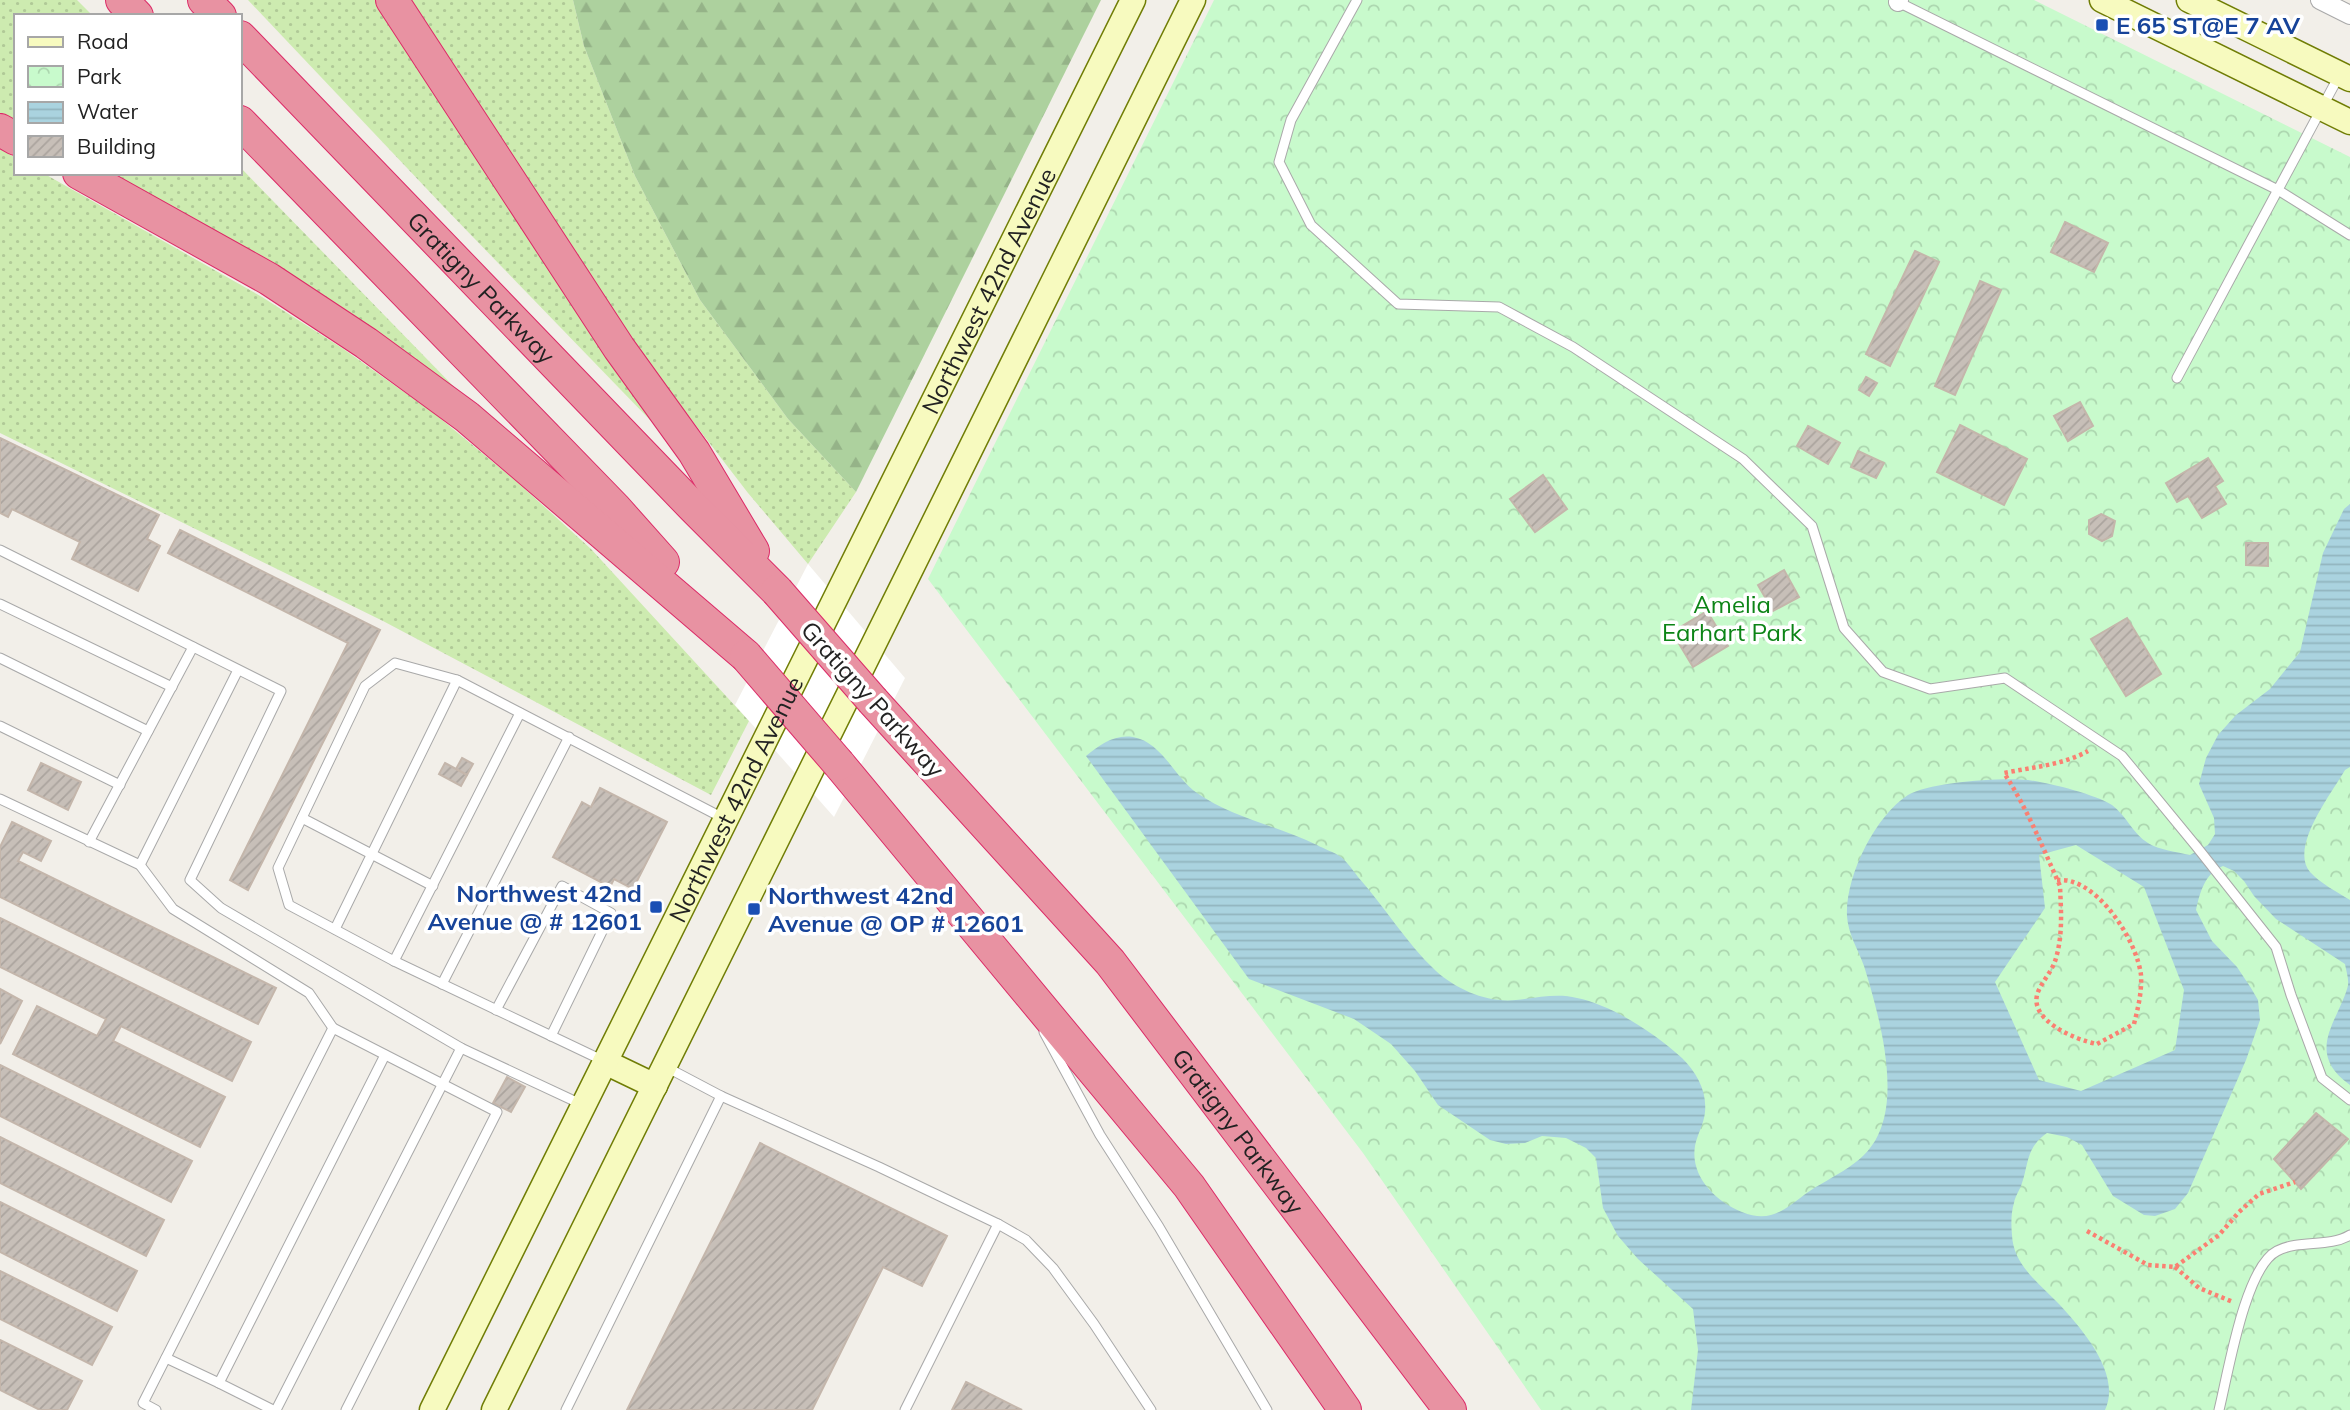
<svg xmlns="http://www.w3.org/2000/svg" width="2350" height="1410" viewBox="0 0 2350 1410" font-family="Mulish,sans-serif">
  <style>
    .grass { fill: url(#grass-dots) }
    .forest { fill: url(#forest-firs) }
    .park { fill: url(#park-crowns) }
    .water { fill: url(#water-rules); fill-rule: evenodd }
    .pier { fill: #fff }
    .building { fill: url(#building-hatch); stroke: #c4b6ab; stroke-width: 2 }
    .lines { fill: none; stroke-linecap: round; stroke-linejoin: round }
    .lane-casing { stroke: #a9a9a9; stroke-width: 11 }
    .street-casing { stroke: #a9a9a9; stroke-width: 20 }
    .secondary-casing { stroke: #707d05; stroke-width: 27 }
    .highway-casing { stroke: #dc2a67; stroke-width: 34 }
    .path { stroke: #fa8072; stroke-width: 4.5; stroke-dasharray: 3.5 3.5; stroke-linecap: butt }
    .lane { stroke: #fff; stroke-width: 9 }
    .street { stroke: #fff; stroke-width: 18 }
    .secondary { stroke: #f7fabf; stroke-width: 24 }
    .highway { stroke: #e892a2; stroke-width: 32 }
    .highway-bridge-casing { stroke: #dc2a67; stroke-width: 34; stroke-linecap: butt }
    .highway-bridge { stroke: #e892a2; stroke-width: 32 }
    .transit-dot { fill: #1a4fb4; stroke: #fff; stroke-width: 2.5 }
    .labels { text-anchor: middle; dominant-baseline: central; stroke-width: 7; stroke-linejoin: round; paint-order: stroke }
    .transit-label { font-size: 24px; font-weight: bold; fill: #164399; stroke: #fff; text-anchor: start }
    .street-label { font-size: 24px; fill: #222; stroke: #fff }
    .park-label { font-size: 24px; fill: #0c8416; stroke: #fff }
  </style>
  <defs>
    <pattern id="grass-dots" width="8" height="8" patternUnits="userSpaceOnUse" patternTransform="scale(1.75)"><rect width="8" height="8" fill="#cdebb0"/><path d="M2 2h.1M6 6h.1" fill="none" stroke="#b0c997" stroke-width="1.8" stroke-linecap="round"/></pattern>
    <pattern id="forest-firs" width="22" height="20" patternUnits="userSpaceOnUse" patternTransform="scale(1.75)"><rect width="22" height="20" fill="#add19e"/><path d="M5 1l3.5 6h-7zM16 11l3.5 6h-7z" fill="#95b388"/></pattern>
    <pattern id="park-crowns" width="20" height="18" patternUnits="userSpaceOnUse" patternTransform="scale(1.75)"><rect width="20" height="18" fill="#c8facc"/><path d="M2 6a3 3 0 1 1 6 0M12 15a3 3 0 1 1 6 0" fill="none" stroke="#acd6af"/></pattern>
    <pattern id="water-rules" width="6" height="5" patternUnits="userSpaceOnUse" patternTransform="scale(1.75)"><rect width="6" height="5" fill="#aad3df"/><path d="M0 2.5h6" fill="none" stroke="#92b5bf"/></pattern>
    <pattern id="building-hatch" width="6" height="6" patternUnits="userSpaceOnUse" patternTransform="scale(1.75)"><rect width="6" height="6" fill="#c7bfb8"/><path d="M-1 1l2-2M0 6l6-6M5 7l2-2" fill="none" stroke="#aba49e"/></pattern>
  </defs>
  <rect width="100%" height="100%" fill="#f2efe9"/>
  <!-- grass -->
  <g class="grass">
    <polygon points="0,0 77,0 93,16 16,16 16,130 0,121"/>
    <polygon points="248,0 379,0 657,418 650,420 443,206"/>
    <polygon points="407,0 573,0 584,46 635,176 700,300 788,419 856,492 808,564 748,493 681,406 601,297"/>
    <polygon points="0,149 16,158 16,173 43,173 262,297 342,348 435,414 517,482 591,549 749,721 711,795 383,621 0,433"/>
    <polygon points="240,167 460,393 95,173 240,173"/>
  </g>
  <!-- forest -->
  <polygon class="forest" points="573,0 1101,0 856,492 788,419 700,300 635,176 584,46"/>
  <!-- park -->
  <polygon class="park" points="1214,0 2034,0 2350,157 2350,1410 1541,1410 1363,1153 928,579"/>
  <!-- water -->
  <path class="water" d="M2350,504V767L2345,770C2332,793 2289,847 2310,872C2320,883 2337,892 2350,900V1085C2304,1052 2338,1022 2348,986C2349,979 2346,970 2345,964L2276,919L2254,896L2244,881L2234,871L2223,866C2205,873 2200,892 2196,910L2212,941L2237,967L2251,988L2258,1000L2260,1020L2246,1060L2188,1193L2175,1209L2155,1216L2144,1215L2113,1196L2082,1145L2067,1137L2047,1133C2026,1148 2029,1162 2022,1183C2020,1190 2015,1196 2014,1203C2011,1212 2011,1225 2012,1235C2013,1265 2040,1284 2059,1304C2082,1329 2122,1374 2105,1410H1691L1698,1350L1693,1309L1638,1259L1618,1236L1603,1208L1596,1158L1586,1148L1566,1138L1542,1136L1525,1143L1506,1144L1490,1140L1438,1105L1415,1071L1391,1044L1354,1019L1249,979L1086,756C1100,745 1114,734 1133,737C1162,742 1174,777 1197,793C1233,818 1278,826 1317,845C1324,849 1334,852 1341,857C1347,862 1353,870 1358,877C1385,907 1406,943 1436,971C1457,990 1488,1003 1516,1000C1536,998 1557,993 1577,998C1612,1005 1656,1034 1682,1058C1697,1073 1707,1091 1705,1112C1704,1124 1697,1135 1695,1146C1690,1176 1715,1201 1742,1212C1769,1223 1783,1211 1804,1195C1833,1174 1868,1165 1881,1128C1898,1083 1878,1011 1864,966C1858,949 1848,934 1847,916C1845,877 1875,816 1908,795C1928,782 2004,777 2028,780C2049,783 2094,794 2112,805C2126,815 2133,834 2148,843C2159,850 2177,852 2190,855L2208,845L2215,834L2214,818L2199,784L2206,758L2218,735L2236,715L2270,689L2300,652L2323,553L2344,509ZM2076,845L2144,887L2184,990L2175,1050L2081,1091L2039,1080L1995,982L2045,908L2039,855Z"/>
  <!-- pier -->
  <polygon class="pier" points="808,564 905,678 834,817 735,705"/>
  <!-- building -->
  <g class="building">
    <polygon points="2065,222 2108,243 2094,272 2051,252"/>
    <polygon points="1915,251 1939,262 1890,366 1866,354"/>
    <polygon points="1980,281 2001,290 1955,395 1935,386"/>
    <polygon points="1866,377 1877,383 1869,396 1859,390"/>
    <polygon points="2080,402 2093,426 2068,441 2054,416"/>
    <polygon points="1960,425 2027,459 2004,505 1937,472"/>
    <polygon points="1808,426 1840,443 1828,464 1797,446"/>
    <polygon points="0,438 159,515 147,539 160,546 138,591 72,559 80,542 12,509 8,517 0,513"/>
    <polygon points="1858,451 1884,463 1876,478 1851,467"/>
    <polygon points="2208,458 2223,481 2215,486 2226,504 2202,518 2188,496 2177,502 2166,483"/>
    <polygon points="1543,475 1567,509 1535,532 1510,499"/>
    <polygon points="2101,514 2115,521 2112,536 2102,541 2089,534 2089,520"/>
    <polygon points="180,530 380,630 248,890 230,880 348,643 168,553"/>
    <polygon points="2246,543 2268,543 2268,566 2246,565"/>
    <polygon points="1784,570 1799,597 1773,611 1758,585"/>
    <polygon points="1707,611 1728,646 1693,667 1672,632"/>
    <polygon points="2127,618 2161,674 2126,696 2091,639"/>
    <polygon points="462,758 473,764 467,775 456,769"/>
    <polygon points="41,763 81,782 68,810 28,790"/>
    <polygon points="445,763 467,775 461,786 439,774"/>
    <polygon points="600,788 667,822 633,889 614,879 610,887 553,857 582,802 591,807"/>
    <polygon points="12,822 51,841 41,861 23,852 18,861 276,988 258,1024 0,897 0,847"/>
    <polygon points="0,918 251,1042 232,1081 121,1026 113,1041 225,1097 200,1147 13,1054 37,1006 97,1036 106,1019 0,967"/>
    <polygon points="0,989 22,1001 0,1044"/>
    <polygon points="0,1065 192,1161 171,1202 0,1116"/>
    <polygon points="507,1077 525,1087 511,1112 493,1103"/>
    <polygon points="2316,1113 2348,1139 2301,1189 2274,1159"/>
    <polygon points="0,1137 164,1220 146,1256 0,1183"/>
    <polygon points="760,1143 947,1236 922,1286 883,1267 812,1410 627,1410"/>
    <polygon points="0,1202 137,1271 117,1311 0,1252"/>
    <polygon points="0,1271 112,1327 92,1365 0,1319"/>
    <polygon points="0,1340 82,1381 67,1410 40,1410 0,1390"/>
    <polygon points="966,1382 1022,1410 952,1410"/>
  </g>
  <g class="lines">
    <!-- lane casing -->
    <g class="lane-casing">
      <g id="lane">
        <polyline points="1357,0 1291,120 1279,162 1311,225 1398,304 1499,307 1573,347 1743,459 1812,526 1844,628 1883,672 1930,689 2005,678 2122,756 2196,846 2276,947 2291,995 2322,1078 2350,1100"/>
        <polyline points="1896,1 2278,190 2350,235"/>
        <polyline points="2177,378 2340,74"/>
        <polyline points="0,550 281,691 190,880 221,908 461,1048 583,1105"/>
        <polyline points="0,604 172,687"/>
        <polyline points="0,658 148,731"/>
        <polyline points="0,726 120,785"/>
        <polyline points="0,799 140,865 173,909 309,993 333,1028"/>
        <polyline points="302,818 433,886"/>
        <polyline points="89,842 193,647"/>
        <polyline points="140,865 238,670"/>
        <polyline points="335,929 457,680"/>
        <polyline points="394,961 520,713"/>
        <polyline points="442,984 569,737"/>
        <polyline points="496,1010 562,886 611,913 551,1036"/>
        <polyline points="1044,1032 1100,1135 1159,1227 1267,1410"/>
        <polyline points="604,1061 394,961 289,905 278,868 365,686 395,663 457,680 723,818"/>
        <polyline points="666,1067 721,1096 879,1167 998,1224 1026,1240 1053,1268 1094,1324 1151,1410"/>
        <polyline points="166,1358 219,1383"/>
        <polyline points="156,1410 143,1403 333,1028 497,1112 346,1410"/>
        <polyline points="273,1410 219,1383 385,1055"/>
        <polyline points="276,1410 461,1048"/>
        <polyline points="566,1410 721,1096"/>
        <polyline points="905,1410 998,1224"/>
        <path d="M2219,1410C2228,1374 2245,1267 2277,1251C2300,1239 2328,1248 2350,1235"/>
      </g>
    </g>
    <!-- street casing -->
    <g class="street-casing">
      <g id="street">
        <polyline points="2320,0 2350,15"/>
        <polyline points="1898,2 1899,0"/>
      </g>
    </g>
    <!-- secondary casing -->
    <g class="secondary-casing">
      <g id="secondary">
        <polyline points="2102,0 2350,122"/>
        <polyline points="2189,0 2350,79"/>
        <polyline points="605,1062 655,1086"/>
        <path id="s1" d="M432,1410L1133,0"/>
        <polyline points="494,1410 1193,0"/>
      </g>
    </g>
    <!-- highway casing -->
    <g class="highway-casing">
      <g id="highway">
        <polyline points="122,0 137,16"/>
        <polyline points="204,0 220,16"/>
        <polyline points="392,0 619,348 694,452 753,551"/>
        <path id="s2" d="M240,37L694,508L777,591"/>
        <polyline points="240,122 615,508 663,562"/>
        <polyline points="0,130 16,139"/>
        <polyline points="79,173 269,279 366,343 467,417 746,656"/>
        <path id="s3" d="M873,701L1110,962L1450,1410"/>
        <polyline points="839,764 1189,1186 1345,1410"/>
      </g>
    </g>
    <!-- path -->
    <g class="path">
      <path d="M2057,880C2062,880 2068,880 2073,882C2105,892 2137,943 2141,975C2142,992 2138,1008 2134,1024L2097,1044C2076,1040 2027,1020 2038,992C2043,980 2053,970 2056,958C2063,934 2061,910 2060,886C2043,848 2027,808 2004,773C2033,767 2063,765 2088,751"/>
      <polyline points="2087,1231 2148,1265 2175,1267 2219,1235 2239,1212 2259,1194 2295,1182"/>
      <polyline points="2175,1267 2199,1288 2233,1302"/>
    </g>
    <!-- lane -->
    <use href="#lane" class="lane"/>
    <!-- street -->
    <use href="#street" class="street"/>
    <!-- secondary -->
    <use href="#secondary" class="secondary"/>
    <!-- highway -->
    <use href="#highway" class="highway"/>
    <!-- highway-bridge casing -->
    <g class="highway-bridge-casing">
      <g id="highway-bridge">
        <polyline points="777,591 873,701"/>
        <polyline points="746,656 839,764"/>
      </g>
    </g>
    <!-- highway-bridge -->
    <use href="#highway-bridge" class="highway-bridge"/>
  </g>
  <!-- markers -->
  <g class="transit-dot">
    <rect x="2095" y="18" width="14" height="14" rx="3.5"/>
    <rect x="649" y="900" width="14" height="14" rx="3.5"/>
    <rect x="747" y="902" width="14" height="14" rx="3.5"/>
  </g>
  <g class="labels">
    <!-- transit labels -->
    <g class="transit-label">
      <text x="2116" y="25">E 65 ST@E 7 AV</text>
      <text x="642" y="893" text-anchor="end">Northwest 42nd<tspan x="642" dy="28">Avenue @ # 12601</tspan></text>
      <text x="768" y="895">Northwest 42nd<tspan x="768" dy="28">Avenue @ OP # 12601</tspan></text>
    </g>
    <!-- street labels -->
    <g class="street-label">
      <text stroke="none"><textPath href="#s2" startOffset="348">Gratigny Parkway</textPath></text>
      <text stroke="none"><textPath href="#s1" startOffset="1250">Northwest 42nd Avenue</textPath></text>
      <text transform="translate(873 699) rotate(48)">Gratigny Parkway</text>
      <text stroke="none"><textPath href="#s1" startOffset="682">Northwest 42nd Avenue</textPath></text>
      <text stroke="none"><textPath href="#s3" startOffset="565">Gratigny Parkway</textPath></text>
    </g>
    <!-- park labels -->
    <g class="park-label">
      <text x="1732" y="604">Amelia<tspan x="1732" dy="28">Earhart Park</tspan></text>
    </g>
  </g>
  <!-- legend -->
  <rect x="14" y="14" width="228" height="161" fill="#ffffff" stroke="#a7a7a7" stroke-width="2"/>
  <rect x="28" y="37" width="35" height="10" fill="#f7fabf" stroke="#a7a7a7" stroke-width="2"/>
  <text x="77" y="49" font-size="21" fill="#222222">Road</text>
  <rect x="28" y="66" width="35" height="21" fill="url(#park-crowns)" stroke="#a7a7a7" stroke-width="2"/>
  <text x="77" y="84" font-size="21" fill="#222222">Park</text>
  <rect x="28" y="102" width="35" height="21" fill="url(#water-rules)" stroke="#a7a7a7" stroke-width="2"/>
  <text x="77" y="119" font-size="21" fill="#222222">Water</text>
  <rect x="28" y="136" width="35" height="21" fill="url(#building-hatch)" stroke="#a7a7a7" stroke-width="2"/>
  <text x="77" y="154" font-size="21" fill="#222222">Building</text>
</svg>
